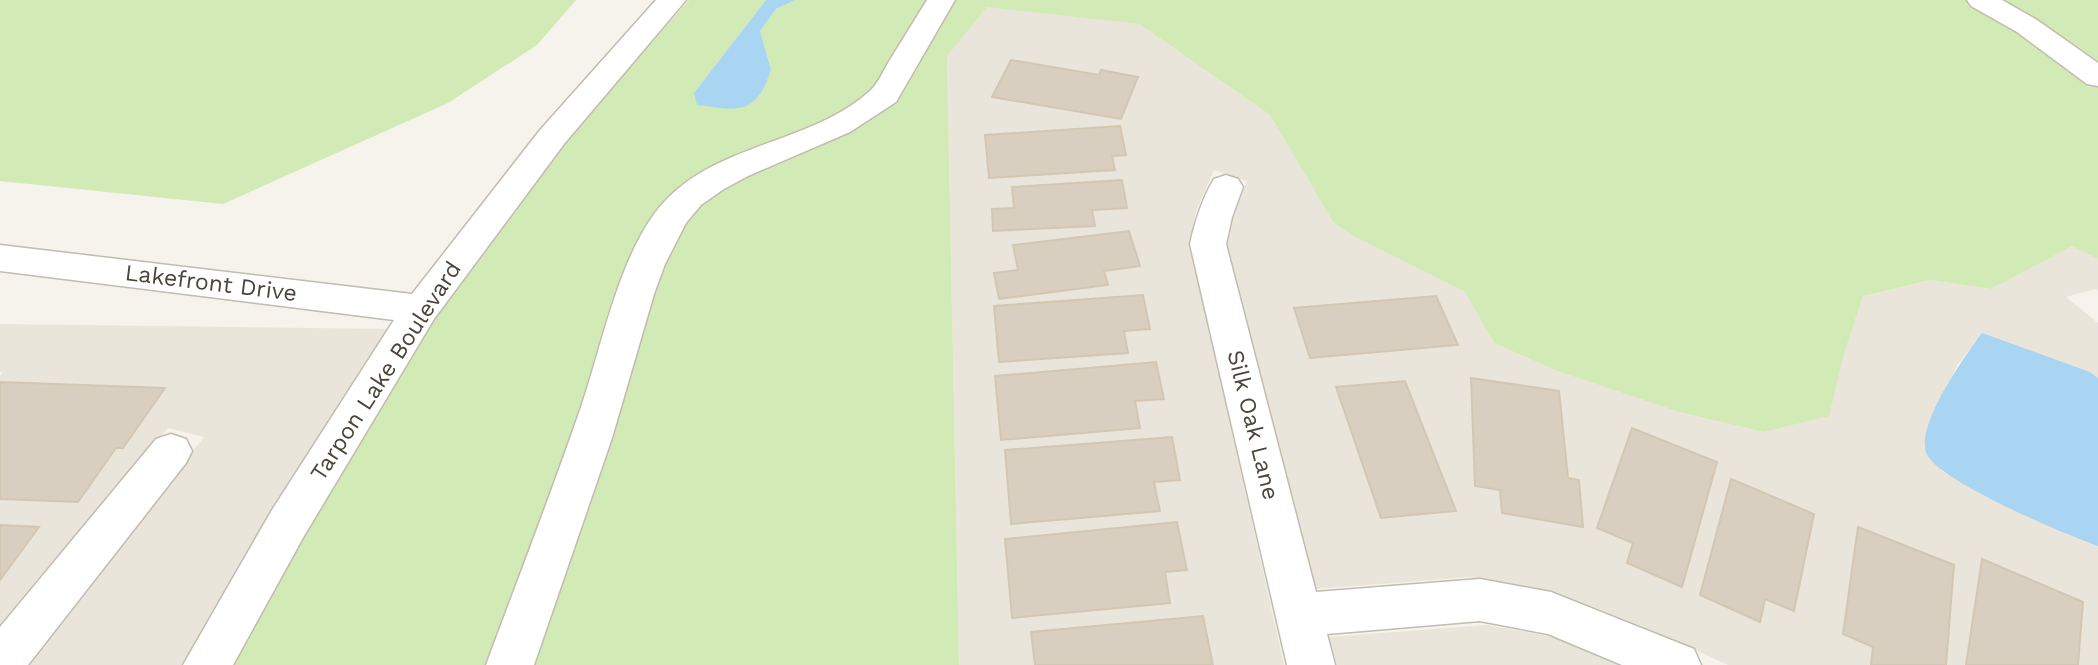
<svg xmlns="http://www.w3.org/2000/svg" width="2098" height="665" viewBox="0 0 2098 665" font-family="'Work Sans',sans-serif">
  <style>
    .residential { fill: #eae5da }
    .green { fill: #d2eab5 }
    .water { fill: #a9d4f2 }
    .building { fill: #d8cfc1; stroke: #d3c7b4; stroke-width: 2 }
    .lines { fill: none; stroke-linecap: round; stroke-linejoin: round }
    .minor-casing { stroke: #c2bbae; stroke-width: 3 }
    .minor { fill: #fff; fill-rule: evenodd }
    .labels { text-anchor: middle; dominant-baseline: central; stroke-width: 6; stroke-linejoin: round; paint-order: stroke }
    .street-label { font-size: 23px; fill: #4b4439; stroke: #fff }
  </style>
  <rect width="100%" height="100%" fill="#f6f3ec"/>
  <!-- residential -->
  <g class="residential">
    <polygon points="987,6 1139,24 1270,115 1333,222 1353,236 1465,292 1494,343 1557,371 1679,412 1763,432 1844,354 1863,296 1930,280 1991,289 2072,245 2098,259 2098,290 2095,289 2066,297 2098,323 2098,378 2090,372 1982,334 1957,365 1925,438 1942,471 1986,497 2098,546 2098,665 1728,665 1647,628 1553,591 1470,577 1316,589 1227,246 1232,222 1247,181 1214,170 1196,211 1190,244 1284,665 959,665 947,55"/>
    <polygon points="0,324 389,329 268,519 182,665 24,665 204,437 168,428 0,632 0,376 3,373 0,372"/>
    <polygon points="1487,625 1553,637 1624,665 1335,665 1328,637"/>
  </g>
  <!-- green -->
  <g class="green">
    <polygon points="0,0 576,0 537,45 448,103 223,204 0,181"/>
    <polygon points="689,0 766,0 694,93 771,69 760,31 776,9 795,0 2098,0 2098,259 2072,246 1991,289 1930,280 1863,296 1844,354 1829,416 1763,432 1679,412 1557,371 1494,343 1465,292 1353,236 1333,222 1270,115 1139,24 987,7 947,56 959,665 232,665 309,527 439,312 566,140"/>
  </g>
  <!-- water -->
  <g class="water">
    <path d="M766,0H795L776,9L760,31L771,69C756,117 738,110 697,105L694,93Z"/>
    <path d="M1982,333L2090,372L2098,378V546C2067,535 1934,480 1926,452C1917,423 1965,356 1982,333Z"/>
  </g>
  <!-- building -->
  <g class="building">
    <polygon points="1011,60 1099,75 1101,70 1138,77 1121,119 992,97"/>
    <polygon points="1120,126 1126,155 1112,156 1115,170 989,178 985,135"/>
    <polygon points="1122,180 1127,208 1092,210 1095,226 993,231 992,209 1014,208 1012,187"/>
    <polygon points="1129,231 1140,266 1104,271 1108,285 999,299 994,273 1018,270 1013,245"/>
    <polygon points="1143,295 1150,329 1124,331 1128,353 999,362 994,306"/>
    <polygon points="1436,296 1458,345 1310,358 1294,308"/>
    <polygon points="1156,362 1164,399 1135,401 1140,428 1001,440 995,376"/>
    <polygon points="1471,378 1559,391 1568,478 1579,480 1583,527 1502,513 1500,490 1475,486"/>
    <polygon points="1405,381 1456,511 1381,518 1336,387"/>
    <polygon points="0,382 165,388 123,448 116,448 78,502 0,499"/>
    <polygon points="1632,428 1717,462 1682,587 1627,563 1633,543 1597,528"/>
    <polygon points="1172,437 1180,480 1154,482 1160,511 1011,524 1005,450"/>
    <polygon points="1731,479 1814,514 1794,611 1765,599 1760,622 1700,595"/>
    <polygon points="1177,522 1187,570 1165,572 1170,603 1012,618 1005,539"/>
    <polygon points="0,525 39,527 0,580"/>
    <polygon points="1858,527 1954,565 1946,665 1871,665 1873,647 1843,634"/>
    <polygon points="1982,559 2083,602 2078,665 1966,665"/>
    <polygon points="1203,616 1213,665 1035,665 1031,632"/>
  </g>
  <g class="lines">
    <!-- minor casing -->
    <g class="minor-casing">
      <g id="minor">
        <polygon points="656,0 686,0 564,144 434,319 304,536 233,665 183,665 272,510 394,320 0,271 0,245 412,294 540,130"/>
        <path d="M927,0H955L896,102L850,132L748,176L724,189L701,205L686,223L665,264L654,294L612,438L534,665H486C518,579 551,494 581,407C602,346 620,250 664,202C719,142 812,144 871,90C878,83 883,72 888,63C901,42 914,21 927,0Z"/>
        <polygon points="1967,0 2002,0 2037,20 2098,63 2098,86 2087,84 2017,32 1971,6"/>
        <path d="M1226,175L1238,179L1243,187L1232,217L1226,244L1316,592L1480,579L1551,592L1694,649L1701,665H1622L1548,634L1480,621L1327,634L1335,665H1287L1190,244C1195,221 1202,199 1214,179Z"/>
        <polygon points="171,434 186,439 192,451 186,463 28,665 0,665 0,627 156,439"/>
      </g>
    </g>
    <!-- minor -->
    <use href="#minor" class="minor"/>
  </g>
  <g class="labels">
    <!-- street labels -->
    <g class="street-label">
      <text transform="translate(211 283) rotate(7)">Lakefront Drive</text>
      <text transform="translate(386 371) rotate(-57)">Tarpon Lake Boulevard</text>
      <text transform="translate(1253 425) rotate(76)">Silk Oak Lane</text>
    </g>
  </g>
</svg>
